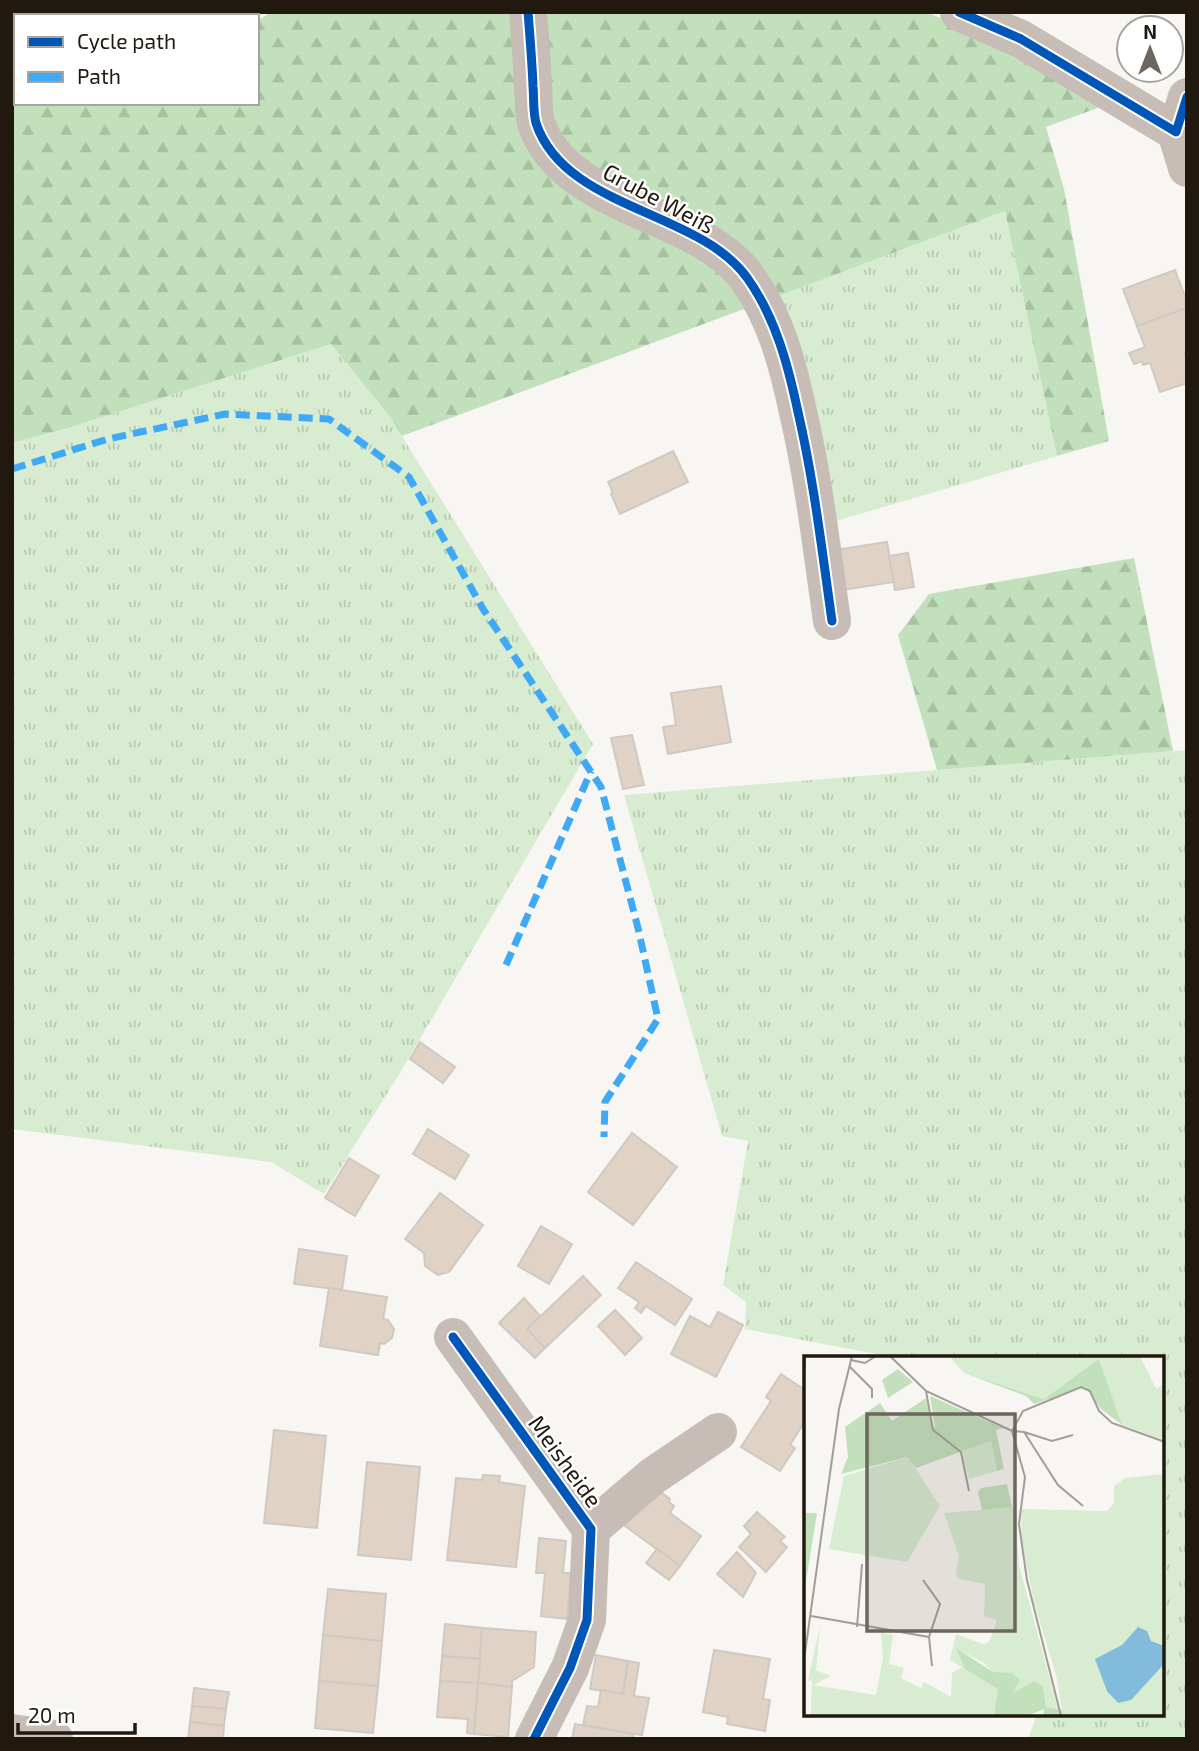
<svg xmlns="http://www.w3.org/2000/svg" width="1199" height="1751" viewBox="0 0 1199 1751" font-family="'Exo 2',sans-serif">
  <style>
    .grass { fill: url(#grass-tufts) }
    .forest { fill: url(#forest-firs) }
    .building { fill: #e0d3c5; stroke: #cfc9c2; stroke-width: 2 }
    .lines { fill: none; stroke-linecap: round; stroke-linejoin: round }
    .street { stroke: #c7bdb6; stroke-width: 38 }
    .quiet { stroke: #3fa9f5; stroke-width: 7; stroke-dasharray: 14 7; stroke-linecap: butt }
    .cycleway-casing { stroke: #fff; stroke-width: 13 }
    .cycleway { stroke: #0057b8; stroke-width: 9 }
    .labels { text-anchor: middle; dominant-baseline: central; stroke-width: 5; stroke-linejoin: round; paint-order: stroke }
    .street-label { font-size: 23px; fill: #22190e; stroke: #fff }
    .inset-road { fill: none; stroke: #a29e97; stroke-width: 2 }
    .view { fill: #6d665e; fill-opacity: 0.15; stroke: #6d665e; stroke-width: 3.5 }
    .inset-edge { fill: none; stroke: #22190e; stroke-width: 3.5 }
  </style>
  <defs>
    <pattern id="grass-tufts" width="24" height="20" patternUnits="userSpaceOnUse" patternTransform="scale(1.75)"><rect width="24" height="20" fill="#d7ecd1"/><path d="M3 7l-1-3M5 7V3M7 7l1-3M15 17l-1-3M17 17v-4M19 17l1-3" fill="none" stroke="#b8cab2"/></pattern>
    <pattern id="forest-firs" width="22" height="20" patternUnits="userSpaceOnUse" patternTransform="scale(1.75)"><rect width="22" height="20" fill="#c2e0bb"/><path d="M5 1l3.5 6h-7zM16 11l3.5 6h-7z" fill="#a6c0a0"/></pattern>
  </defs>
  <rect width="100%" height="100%" fill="#f8f6f3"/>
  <!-- grass -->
  <g class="grass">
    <polygon points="1005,211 1057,456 829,523 773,298"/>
    <polygon points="331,344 390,417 593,744 400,1073 324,1194 271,1162 12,1129 12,443 68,428"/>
    <polygon points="1187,750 1187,1739 1028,1739 1037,1714 1162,1714 1162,1357 892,1357 745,1329 746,1302 723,1285 748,1141 722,1136 624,795"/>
  </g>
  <!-- forest -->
  <g class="forest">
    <polygon points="12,12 174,12 176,16 16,16 16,103 257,103 257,21 271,12 515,12 526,128 698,252 752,306 402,436 390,417 331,344 68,428 12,443"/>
    <polygon points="540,12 926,12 973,32 1100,107 1046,127 1064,189 1109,441 1057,456 1005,211 773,298 584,167 548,120"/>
    <polygon points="1134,558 1173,751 937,770 898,635 929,594"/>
  </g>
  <!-- building -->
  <g class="building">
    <polygon points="1175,270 1187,302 1187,308 1137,326 1123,289"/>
    <polygon points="1187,308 1187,350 1184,352 1187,358 1187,383 1160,392 1150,363 1143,365 1142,361 1134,364 1129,353 1145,347 1137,326"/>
    <polygon points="673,451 688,482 620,514 611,494 613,493 608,482"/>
    <polygon points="887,542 894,582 842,590 835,550"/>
    <polygon points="908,553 914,587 895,590 889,556"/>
    <polygon points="721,686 731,742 668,754 663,727 676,725 671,693"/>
    <polygon points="632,735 644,785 623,789 611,738"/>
    <polygon points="420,1042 455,1067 443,1083 410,1059"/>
    <polygon points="428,1129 469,1155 455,1179 413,1154"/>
    <polygon points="632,1133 677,1167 633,1225 588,1192"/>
    <polygon points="349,1158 379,1176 355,1216 325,1198"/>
    <polygon points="440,1193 483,1225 449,1272 438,1275 425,1266 424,1253 405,1239"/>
    <polygon points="541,1226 572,1244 549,1284 518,1266"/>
    <polygon points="299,1249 347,1256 342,1290 294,1284"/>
    <polygon points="636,1262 692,1299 675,1325 646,1306 641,1313 635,1308 639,1302 618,1288"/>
    <polygon points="583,1276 601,1295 545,1348 527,1329"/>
    <polygon points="329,1288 387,1297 383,1319 388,1320 394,1329 392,1338 384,1344 380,1343 378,1355 320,1346"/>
    <polygon points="524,1298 540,1316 527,1329 545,1348 535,1358 499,1323"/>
    <polygon points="615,1310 642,1338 625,1355 598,1326"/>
    <polygon points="718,1312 743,1325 716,1377 671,1354 690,1316 710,1327"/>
    <polygon points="781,1374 805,1390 805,1421 790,1445 795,1448 780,1471 741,1447 771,1401 766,1397"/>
    <polygon points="274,1430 326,1436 317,1528 264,1523"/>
    <polygon points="367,1462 420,1467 411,1560 358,1555"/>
    <polygon points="483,1475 500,1476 499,1482 525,1486 516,1567 447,1560 456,1478 482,1480"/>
    <polygon points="659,1491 670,1499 669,1502 674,1506 670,1513 701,1536 680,1566 621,1523"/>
    <polygon points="757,1512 785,1537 780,1541 787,1547 766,1572 739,1547 751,1534 744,1526"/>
    <polygon points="539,1538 566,1541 563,1573 571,1573 567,1619 541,1616 545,1573 536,1573"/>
    <polygon points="657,1549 680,1566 669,1580 646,1563"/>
    <polygon points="737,1552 756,1573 743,1597 717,1574"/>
    <polygon points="328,1589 386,1594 382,1641 323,1635"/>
    <polygon points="445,1624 482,1628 480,1659 442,1656"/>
    <polygon points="482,1628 536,1632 534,1667 512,1681 512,1687 478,1683"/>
    <polygon points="323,1635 382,1641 378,1686 319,1681"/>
    <polygon points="714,1650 770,1659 763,1699 770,1700 765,1731 727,1724 728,1717 703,1712"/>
    <polygon points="596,1655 628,1661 623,1694 590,1689"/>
    <polygon points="442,1656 480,1659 478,1683 440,1681"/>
    <polygon points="628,1661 639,1663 634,1696 649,1698 642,1735 583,1725 587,1706 598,1707 601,1690 623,1694"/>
    <polygon points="319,1681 378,1686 373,1733 315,1728"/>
    <polygon points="440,1681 478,1683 474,1734 467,1733 468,1719 437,1717"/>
    <polygon points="478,1683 512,1687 508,1737 474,1734"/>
    <polygon points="194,1688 229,1692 226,1709 192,1706"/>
    <polygon points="192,1706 226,1709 224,1726 190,1722"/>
    <polygon points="190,1722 224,1726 223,1739 188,1739"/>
    <polygon points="575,1724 634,1734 633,1739 572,1739"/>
  </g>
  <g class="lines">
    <!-- street -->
    <g class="street">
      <path d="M528,12C530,37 532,61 533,86C534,98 533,112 536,123C565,210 700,210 748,279C776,319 788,365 798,412C814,481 822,551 832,621"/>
      <polyline points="959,12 1021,39 1176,132 1187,97"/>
      <polyline points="1176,132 1187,168"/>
      <polyline points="453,1337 591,1529 587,1620 570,1668 534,1739"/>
      <polyline points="591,1529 653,1476 718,1432"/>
      <polyline points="12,1733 54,1739"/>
    </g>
    <!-- quiet -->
    <g class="quiet">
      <polyline points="12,469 108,439 225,414 329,419 409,477 483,609 601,787 638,928 658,1019 605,1102 604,1137"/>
      <polyline points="506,965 591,771"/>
    </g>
    <!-- cycleway casing -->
    <g class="cycleway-casing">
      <g id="cycleway">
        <path d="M528,12C530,37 532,61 533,86C534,98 533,112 536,123C565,210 700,210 748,279C776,319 788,365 798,412C814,481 822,551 832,621"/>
        <polyline points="959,12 1021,39 1176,132 1187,97"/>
        <polyline points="453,1337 591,1529 587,1620 570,1668 534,1739"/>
      </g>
    </g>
    <!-- cycleway -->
    <use href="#cycleway" class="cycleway"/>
  </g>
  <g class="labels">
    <!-- street labels -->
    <g class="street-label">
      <text transform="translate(659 198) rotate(28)">Grube Weiß</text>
      <text transform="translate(566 1461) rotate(54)">Meisheide</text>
    </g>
  </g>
  <!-- overview -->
  <g transform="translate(804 1356)">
    <rect width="360" height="360" fill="#f8f6f3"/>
    <path d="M145,0H336L352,33L360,28V84L318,69L295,3L240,43L160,17ZM187,85L193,115L165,123L158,95ZM104,101L136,150L103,206L25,193L40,120ZM211,151L215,209L254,353L242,351L239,330L230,325L208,338L180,307L153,293L161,313L195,333L190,360H7L8,325L4,324L16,270L12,314L27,320L9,329L72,339L79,302L77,277L89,279L85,308L100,312L97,322L117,332L120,326L147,341L148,317L158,311L146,304L152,278L179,288L185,286L193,264L180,260L181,228L155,223L152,217L155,200L140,157Z" fill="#d7ecd1"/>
    <path d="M295,3L318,69L297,53L281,31L230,48L222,40L160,17L240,43ZM94,13L109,26L84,42L78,24ZM126,40L199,72L192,74L200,113L193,115L187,85L158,95L132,77ZM122,42L127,68L156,96L112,112L103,101L37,118L44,101L41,71L76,47L88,65ZM203,128L208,151L178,154L174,137L177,132ZM0,157H13L2,225L0,222ZM152,292L189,316L208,317L216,324L209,337L230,325L239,330L242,351L292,360H239L240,353L223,360H190L194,333L161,313Z" fill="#c2e0bb"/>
    <path d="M360,118V360H259L252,319L230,246L217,181L218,153L303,155L310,147V130L321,122Z" fill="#d7ecd1"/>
    <path d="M334,271L343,275L347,285L360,290V308L327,344L314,347L303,335L291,303L318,289Z" fill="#82bbdb"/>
    <path class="inset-road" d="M86,0L122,35L208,75L219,55L277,31L286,35L295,55L308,67L361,86M47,4L61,7L72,0M45,10L68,33V42M0,27L1,0M122,35L129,74L157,96L165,135M220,76L248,85L269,79M7,260L125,281L136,248L119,224M53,271L58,208M125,281L128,310M0,304L35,53L48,0M257,360L223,224L215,168L221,121L208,75L220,76L254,129L279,150"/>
    <path class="view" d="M63,58H211V275H63Z"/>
    <rect width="360" height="360" class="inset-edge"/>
  </g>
  <!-- border -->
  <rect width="1199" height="1751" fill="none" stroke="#22190e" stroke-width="28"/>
  <!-- legend -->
  <rect x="14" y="14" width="245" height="91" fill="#ffffff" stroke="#a7a39f" stroke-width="2"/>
  <rect x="28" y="37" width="35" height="10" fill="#0057b8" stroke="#a7a39f" stroke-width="2"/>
  <text x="77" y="49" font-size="21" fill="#22190e">Cycle path</text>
  <rect x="28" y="72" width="35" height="10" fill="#3fa9f5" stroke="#a7a39f" stroke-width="2"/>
  <text x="77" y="84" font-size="21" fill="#22190e">Path</text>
  <!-- north arrow -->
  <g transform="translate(1150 49)"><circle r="33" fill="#ffffff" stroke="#a7a39f" stroke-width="2"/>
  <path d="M0-5L12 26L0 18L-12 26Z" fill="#6d665e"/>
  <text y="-10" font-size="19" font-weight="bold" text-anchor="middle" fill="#22190e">N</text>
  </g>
  <!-- scale -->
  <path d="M18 1723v10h117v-10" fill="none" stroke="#22190e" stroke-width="3.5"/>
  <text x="28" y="1723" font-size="21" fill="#22190e" stroke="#ffffff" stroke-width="5" paint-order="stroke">20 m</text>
</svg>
